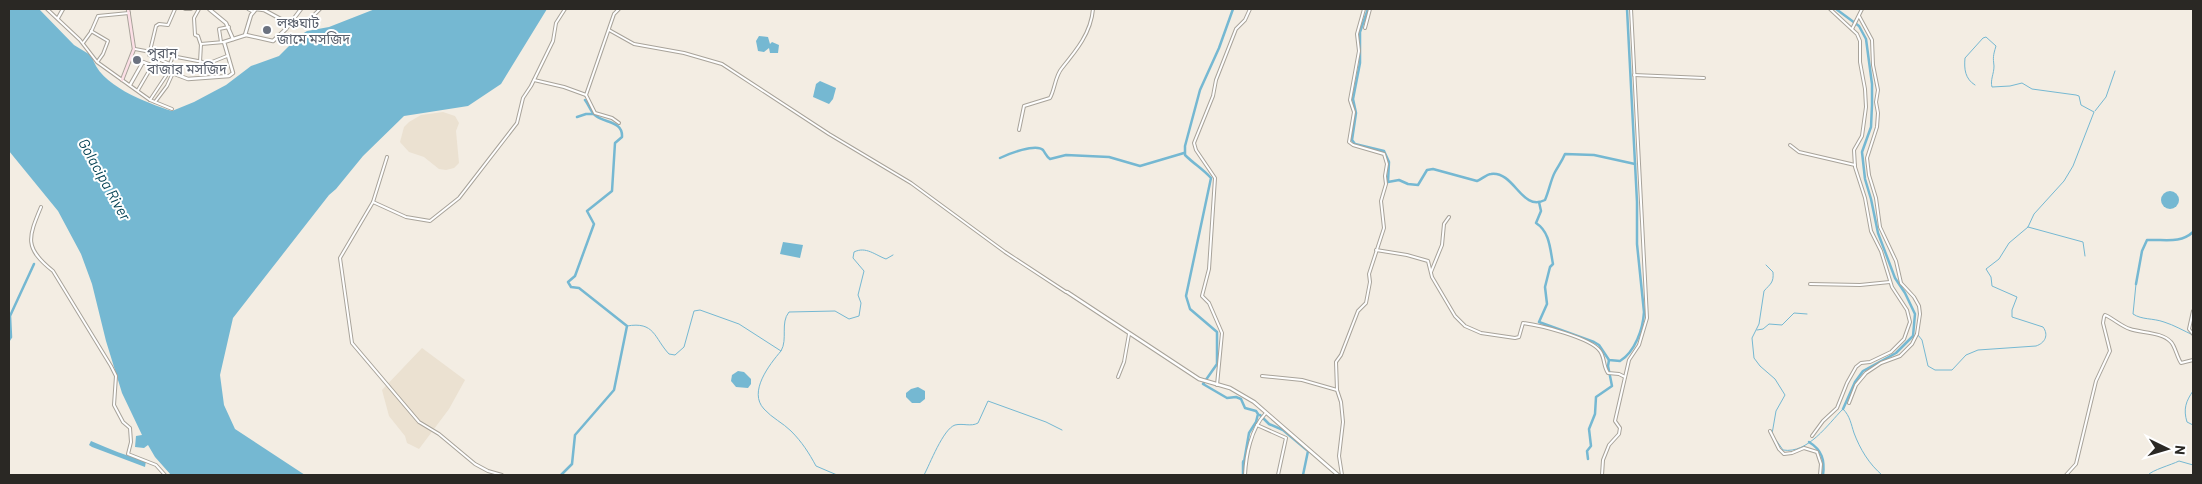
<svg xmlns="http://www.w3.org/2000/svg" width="2202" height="484" viewBox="0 0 2202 484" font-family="Barlow,'Noto Sans Bengali',sans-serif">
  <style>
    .built { fill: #ebe1d1 }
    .water { fill: #75b8d2 }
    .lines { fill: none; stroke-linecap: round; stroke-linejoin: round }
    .stream { stroke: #75b8d2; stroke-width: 1 }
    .canal { stroke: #75b8d2; stroke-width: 2.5 }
    .river { stroke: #75b8d2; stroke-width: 4.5 }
    .minor-casing { stroke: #a8a39a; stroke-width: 4 }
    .tertiary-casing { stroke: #a8a39a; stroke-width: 4.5 }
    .secondary-casing { stroke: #a8a39a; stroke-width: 4.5 }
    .minor { stroke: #fff; stroke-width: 2 }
    .tertiary { stroke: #fff; stroke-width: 2.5 }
    .secondary { stroke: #fcdfe6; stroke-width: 2.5 }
    .worship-dot { fill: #6b7280; stroke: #fff; stroke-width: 2 }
    .labels { text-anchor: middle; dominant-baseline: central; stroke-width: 4; stroke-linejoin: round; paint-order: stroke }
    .worship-label { font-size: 14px; fill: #5b616d; stroke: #fff; text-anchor: start }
    .water-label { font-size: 15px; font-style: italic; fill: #064355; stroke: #fff }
  </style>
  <rect width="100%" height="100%" fill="#f3ede3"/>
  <!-- built -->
  <g class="built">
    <polygon points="443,112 455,116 459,123 456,131 459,163 454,168 446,170 439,169 424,157 409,152 400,142 404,127 409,122 421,115"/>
    <polygon points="422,348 465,380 449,409 419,449 407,443 405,436 389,416 382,390"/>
  </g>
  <!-- water -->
  <g class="water">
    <path d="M9,9H39L74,45L92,56C98,85 147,103 172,111L194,102L226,85L251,66L279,56L299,36L307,31L329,27L375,9H547L501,84L468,106L404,116L363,156L336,189L329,195L233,318L220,375L224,405L235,429L305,475H171L155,457L148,445L144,448L135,447L136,436L142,435L122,393L106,341L92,284L81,254L58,211L9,151Z"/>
    <polygon points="759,36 768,37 770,44 772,42 779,45 778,53 770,53 769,48 764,52 758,51 756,41"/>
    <polygon points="820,81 836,88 833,99 829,104 813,97 816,84"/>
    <circle cx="2170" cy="200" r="9"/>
    <polygon points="783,242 803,245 800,258 780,254"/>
    <polygon points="738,371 744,372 751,379 751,384 748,388 736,387 731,381 732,375"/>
    <polygon points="918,387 925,391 925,399 920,403 912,403 906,397 906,393 911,389"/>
    <path d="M91,441C109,449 127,456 146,461L145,467L92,447L89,445Z"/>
  </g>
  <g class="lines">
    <!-- stream -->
    <g class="stream">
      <polyline points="2095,111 2106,97 2115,71"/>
      <polyline points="2028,227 2083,242 2085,256"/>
      <path d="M1766,265L1773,272C1774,283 1770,284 1764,291L1759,324L1752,338L1754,358L1760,366L1775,379L1785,395L1776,411L1772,434"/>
      <path d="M2136,284L2133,314C2142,320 2153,318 2164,322C2174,325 2184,331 2193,335"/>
      <path d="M627,326C655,321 654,338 669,354L675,355L684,347L694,311L700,310L739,324L781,351C788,339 780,323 789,312L835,311L849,319L859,316L861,303L858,295L864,271L853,258L854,252C866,246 875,255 886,259L893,255"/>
      <polyline points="1757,330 1763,329 1769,324 1782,325 1794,313 1807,314"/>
      <path d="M1918,335L1922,340L1928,366L1935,370H1952L1966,355L1978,350L2036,346C2045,343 2049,335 2043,327L2012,317V310L2017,297L1992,286L1991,277L1986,269L1999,259L2009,243L2028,227L2034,214L2064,181L2073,166L2094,112L2081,105L2079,96L2076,95L2032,89L2022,83L2010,86L1992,87C1990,80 1994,74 1994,66C1993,57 1993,56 1996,46L1986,37L1983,38L1965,58C1964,69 1965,79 1975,85"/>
      <path d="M781,351C769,365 748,392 764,409C772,418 783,423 791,431C802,442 809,453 816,466L837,475"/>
      <path d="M2193,391C2186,401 2183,409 2187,422L2193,425"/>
      <path d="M1776,440L1783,450C1808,454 1828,424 1843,409C1850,416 1851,424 1854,433C1860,449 1869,464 1882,475"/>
      <path d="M924,475C930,464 943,429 955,425C963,423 971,427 978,423L988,401L1046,422L1062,430"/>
      <path d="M2148,475C2152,470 2171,465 2179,461L2193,465"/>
    </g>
    <!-- canal -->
    <g class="canal">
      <path d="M1233,9L1219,48L1200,90L1185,146V155C1194,164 1203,169 1211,178L1186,296L1190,309L1217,332V364L1203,384L1227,398L1236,397L1241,399L1245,408L1256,411L1258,414L1256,422L1249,433L1244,462"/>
      <path d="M1368,9L1360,32V63L1353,99L1356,113L1352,140L1355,144L1384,151L1389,162L1388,182L1399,180L1408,184L1418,185L1427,170L1433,169L1477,181C1482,179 1487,174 1491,174C1515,171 1521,212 1545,200C1549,191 1551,179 1555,172C1559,165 1562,161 1565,154L1594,155L1635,164"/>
      <polyline points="1836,9 1859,26 1866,39 1872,84 1872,105 1871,127 1862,152 1865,179 1871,199 1878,233 1895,278 1905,293 1915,314 1913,336 1896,353 1863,371 1855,382 1843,409"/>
      <polyline points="577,117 586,114 593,114"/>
      <path d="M1000,158C1008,154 1036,143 1043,150C1046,154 1046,156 1050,159L1066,155L1109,157L1140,166L1184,153"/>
      <path d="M1539,202L1541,211L1536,223C1550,232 1550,249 1553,264L1550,267L1545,287L1547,304L1539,322L1594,342L1599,345L1609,360L1620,361C1635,352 1643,329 1644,312L1637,244V202L1627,9"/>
      <path d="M2136,284L2142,251L2147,240C2164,239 2180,244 2193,232"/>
      <polyline points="9,340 11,337 10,316 34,264"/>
      <polyline points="1260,415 1269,424 1283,430 1308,451 1303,475"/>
      <path d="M1809,442C1822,450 1825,460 1823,475"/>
      <polyline points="1588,459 1587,451 1591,446 1589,429 1595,414 1596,397 1612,386 1608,366 1609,360"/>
      <path d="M561,475L572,464L575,435L614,390L627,326L579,288L571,287L568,282L575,276L594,224L587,211L612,191L615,143L622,137C623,121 605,123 596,116C591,113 589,105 585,100"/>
    </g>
    <!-- river -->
    <polyline class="river" points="1244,462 1244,475"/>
    <!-- minor casing -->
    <g class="minor-casing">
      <g id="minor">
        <polyline points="47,9 80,40 97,62 150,100 172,109"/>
        <polyline points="185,9 191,9"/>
        <polyline points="199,9 194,18 195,35 198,36 201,45"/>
        <polyline points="248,9 252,11"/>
        <polyline points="307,22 320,9"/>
        <polyline points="1365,28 1370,9"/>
        <polyline points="1852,29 1862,9"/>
        <polyline points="609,30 634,44 684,53 722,64 829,134 911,183 1005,252 1066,292"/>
        <polyline points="91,31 108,41 103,54 98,61"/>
        <polyline points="221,42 219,29 229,27"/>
        <polyline points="83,43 91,32 98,16 129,13"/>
        <polyline points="135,49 203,62 212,62 227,56"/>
        <polyline points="173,56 170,64 149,55 156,26 159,24 168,25 175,9"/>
        <polyline points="200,62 201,44 224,42"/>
        <polyline points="1634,75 1704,78"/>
        <polyline points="534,80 564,87 586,95"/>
        <polyline points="138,90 152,66"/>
        <polyline points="150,100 168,73"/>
        <polyline points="155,102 167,86 172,75"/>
        <polyline points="619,123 612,118 595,113 586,95 614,14 619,9"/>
        <path d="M1019,130L1024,106L1050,98C1055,89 1055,76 1062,68C1076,51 1091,33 1093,9"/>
        <polyline points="1790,145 1799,152 1855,165"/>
        <polyline points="387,157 373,202 406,217 430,221 459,198 517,123 523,98 531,86 553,41 556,23 565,9"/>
        <polyline points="373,202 340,258 352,343 419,422 439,434 475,464 488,471 502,475"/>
        <path d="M41,207C28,238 24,248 53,271L111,366L116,376L114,405L123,422L130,428L131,442L128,454L156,465L165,475"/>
        <path d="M1376,250L1407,255L1428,261L1432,277L1455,316L1465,326L1481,333L1515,338L1519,337L1523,323C1540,325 1591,338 1600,351C1605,358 1603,366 1608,373L1619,374L1625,377"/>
        <polyline points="1431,272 1442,245 1444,224 1449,217"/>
        <polyline points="1810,284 1860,285 1890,282"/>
        <polyline points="2193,311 2189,329 2193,334"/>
        <polyline points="1262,376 1302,380 1337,390"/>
        <polyline points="1118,377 1124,362 1129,334"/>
        <polyline points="1217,385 1222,333 1209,303 1202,296 1209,269 1215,178 1196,150 1194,143 1213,96 1216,80 1236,29 1245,20 1250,9"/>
        <polyline points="1849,403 1856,385 1866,373 1881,363 1900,356 1912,344 1917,334 1920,314 1919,306 1914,297 1901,283 1896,261 1880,227 1876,198 1869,175 1867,158 1877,127 1878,113 1876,102 1878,90 1873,65 1872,40 1859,16"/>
        <polyline points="1257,425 1286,438 1278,475"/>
        <polyline points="1770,431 1779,449 1784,454 1792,453 1804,448 1817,452 1821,464 1820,475"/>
        <polyline points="1812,436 1823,421 1837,408 1847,383 1856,367 1861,363 1870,362 1891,352 1904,339 1910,322 1907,310 1892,287 1881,251 1871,231 1865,198 1855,167 1854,150 1862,136 1866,107 1865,89 1860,62 1860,41 1857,34 1830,9"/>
        <path d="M1245,475C1246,455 1251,429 1265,414"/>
        <polyline points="1342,475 1339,456 1343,422 1341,402 1337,390 1336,362 1341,355 1358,311 1366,303 1370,282 1369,274 1384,228 1381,201 1386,184 1385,176 1387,164 1384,154 1353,145 1349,142 1354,112 1350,100 1359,51 1357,34 1364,9"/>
        <polyline points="1602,475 1603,460 1609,445 1619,434 1620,428 1615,421 1629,360 1639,345 1647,318 1631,9"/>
        <path d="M2066,475L2076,464L2096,381L2110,351L2103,323L2104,317L2105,315C2114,319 2121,326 2130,329C2142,333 2162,332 2171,342C2175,346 2177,357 2181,363L2193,360"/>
      </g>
    </g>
    <!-- tertiary casing -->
    <g class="tertiary-casing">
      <g id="tertiary">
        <polyline points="209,9 226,23 233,39"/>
        <polyline points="58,18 63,9"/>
        <polyline points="245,35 251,15 256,9 264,10 290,24"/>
        <polyline points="130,85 143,62 188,79 229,76 233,73 224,42 246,35 273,41 286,29 301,9"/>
        <polyline points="1067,292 1199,379 1230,388 1254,402 1338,475"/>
      </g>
    </g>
    <!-- secondary casing -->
    <g class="secondary-casing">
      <polyline id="secondary" points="122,80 134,49 128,9"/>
    </g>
    <!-- minor -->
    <use href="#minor" class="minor"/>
    <!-- tertiary -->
    <use href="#tertiary" class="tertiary"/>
    <!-- secondary -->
    <use href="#secondary" class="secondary"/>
  </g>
  <!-- markers -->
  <g class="worship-dot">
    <circle cx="267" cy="30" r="5"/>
    <circle cx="137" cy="60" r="5"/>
  </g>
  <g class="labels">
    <!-- worship labels -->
    <g class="worship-label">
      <text x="277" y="22">লঞ্চঘাট<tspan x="277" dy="16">জামে মসজিদ</tspan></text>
      <text x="147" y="52">পুরান<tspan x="147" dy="16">বাজার মসজিদ</tspan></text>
    </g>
    <!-- water labels -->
    <g class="water-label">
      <text transform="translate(105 179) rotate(61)">Golacipa River</text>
    </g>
  </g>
  <!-- border -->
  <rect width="2202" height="484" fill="none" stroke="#2a2824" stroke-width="20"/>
  <!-- north arrow -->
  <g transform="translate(2167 449) rotate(95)" stroke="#ffffff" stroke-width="4" paint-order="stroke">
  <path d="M0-4L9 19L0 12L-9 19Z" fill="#2a2824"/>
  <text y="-8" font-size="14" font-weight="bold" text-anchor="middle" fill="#2a2824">N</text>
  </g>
</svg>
